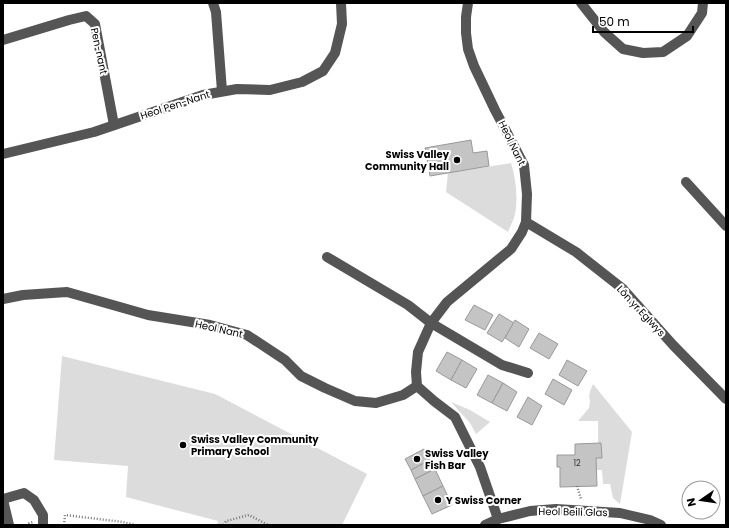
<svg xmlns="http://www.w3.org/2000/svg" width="729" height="528" viewBox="0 0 729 528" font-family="Poppins,sans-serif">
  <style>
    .green { fill: #dcdcdc }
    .building { fill: #c4c4c4; stroke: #999 }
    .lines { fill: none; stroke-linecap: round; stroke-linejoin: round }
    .path { stroke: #777; stroke-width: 2.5; stroke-dasharray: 1 2; stroke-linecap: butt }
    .minor { stroke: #555; stroke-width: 10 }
    .poi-dot { fill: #000; stroke: #fff; stroke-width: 1.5 }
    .labels { text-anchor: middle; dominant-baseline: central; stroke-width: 4; stroke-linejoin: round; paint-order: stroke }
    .number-label { font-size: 8px; fill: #313131 }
    .street-label { font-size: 10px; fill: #000; stroke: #fff }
    .poi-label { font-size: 10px; font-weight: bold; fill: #000; stroke: #fff; text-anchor: start }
  </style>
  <rect width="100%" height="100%" fill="#fff"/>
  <!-- green -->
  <g class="green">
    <path d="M511,163C516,179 518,197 515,214C514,220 510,226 508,232L446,192L448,173Z"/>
    <polygon points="62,356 215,394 367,474 342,525 217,525 218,521 126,497 128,466 54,460"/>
    <polygon points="593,384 632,432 620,504 613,498 610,484 603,484 602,470 596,470 596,458 602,458 601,444 598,444 598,421 578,421 589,408 590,401 589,397 590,391"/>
    <polygon points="451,402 470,410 490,422 476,434 470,423"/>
  </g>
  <!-- building -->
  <g class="building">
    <polygon points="471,140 473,153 487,151 489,166 430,176 425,148"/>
    <polygon points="474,305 493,315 485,330 465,320"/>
    <polygon points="499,314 514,323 502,342 487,333"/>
    <polygon points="515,320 529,329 519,347 505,338"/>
    <polygon points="539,333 558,344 549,359 530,348"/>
    <polygon points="447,352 462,360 451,380 436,371"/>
    <polygon points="462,360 477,369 466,388 451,380"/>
    <polygon points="567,360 587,371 578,386 559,375"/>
    <polygon points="488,375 503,383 492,403 477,395"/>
    <polygon points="553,379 572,390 564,405 545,394"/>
    <polygon points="503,383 517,392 507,411 492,403"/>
    <polygon points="528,397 542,406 532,425 517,417"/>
    <polygon points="601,443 602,458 596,458 597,486 560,487 560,467 557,467 557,455 575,455 575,444"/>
    <polygon points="424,449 430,460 411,470 405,459"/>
    <polygon points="430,460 435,469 415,479 411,470"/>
    <polygon points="435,469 443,486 423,496 415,479"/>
    <polygon points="443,486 452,505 432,514 423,496"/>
  </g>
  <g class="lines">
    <!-- path -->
    <g class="path">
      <polyline points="577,486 581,499"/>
      <polyline points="28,525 27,524 33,522"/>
      <polyline points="64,525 65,515 123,522 135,525"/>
      <polyline points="224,525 226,521 249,515 268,525"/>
    </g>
    <!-- minor -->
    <g class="minor">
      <polyline points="213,3 216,12 222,91"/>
      <polyline points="468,3 466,17 466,33 468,49 474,66 495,110 524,165 527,194 526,222 522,232 511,249 447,302 431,323 418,352 416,372 417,386 434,401 455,417 480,467 498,519"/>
      <polyline points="581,3 604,32 623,49 643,53 663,52 687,36 702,13 703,3"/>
      <polyline points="3,40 69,20 86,16 95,24 114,125"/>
      <polyline points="3,154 94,132 203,95 237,89 270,90 302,82 323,71 335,53 342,24 341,3"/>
      <polyline points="686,182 726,226"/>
      <polyline points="526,222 576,252 623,289 673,345 726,399"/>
      <polyline points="327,257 408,305 431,323 502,365 528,373"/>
      <polyline points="3,299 23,295 67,292 148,315 210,325 247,335 285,360 301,376 325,388 355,401 376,403 403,395 417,386"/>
      <polyline points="3,499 24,493 34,500 43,515 43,525"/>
      <polyline points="3,500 9,525"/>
      <polyline points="485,525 498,519 530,511 556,509 620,513 650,520 661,525"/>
    </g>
  </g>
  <!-- markers -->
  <g class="poi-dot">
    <circle cx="457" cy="160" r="4"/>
    <circle cx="183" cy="445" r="4"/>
    <circle cx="417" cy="459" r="4"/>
    <circle cx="438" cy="500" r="4"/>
  </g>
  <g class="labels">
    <!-- number labels -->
    <g class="number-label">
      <text x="577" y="463">12</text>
    </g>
    <!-- street labels -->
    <g class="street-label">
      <text transform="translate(99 51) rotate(78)">Pen-nant</text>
      <text transform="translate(175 105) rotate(-18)">Heol Pen-Nant</text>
      <text transform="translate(512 143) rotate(64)">Heol Nant</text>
      <text transform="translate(641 311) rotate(47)">Lôn yr Eglwys</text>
      <text transform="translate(219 329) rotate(13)">Heol Nant</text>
      <text transform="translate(573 512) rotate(1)">Heol Beili Glas</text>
    </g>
    <!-- poi labels -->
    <g class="poi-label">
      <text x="449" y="154" text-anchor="end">Swiss Valley<tspan x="449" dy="12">Community Hall</tspan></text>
      <text x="191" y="439">Swiss Valley Community<tspan x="191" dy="12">Primary School</tspan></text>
      <text x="425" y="453">Swiss Valley<tspan x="425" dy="12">Fish Bar</tspan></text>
      <text x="446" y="500">Y Swiss Corner</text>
    </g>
  </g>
  <!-- border -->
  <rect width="729" height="528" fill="none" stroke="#000000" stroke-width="8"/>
  <!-- north arrow -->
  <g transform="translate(701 500) rotate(257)"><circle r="19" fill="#ffffff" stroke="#999999"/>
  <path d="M0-3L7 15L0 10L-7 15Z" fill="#000000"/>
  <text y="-6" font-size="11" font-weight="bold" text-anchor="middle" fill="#000000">N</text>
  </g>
  <!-- scale -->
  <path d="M593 26v6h100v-6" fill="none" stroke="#000000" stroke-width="2"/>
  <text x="599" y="26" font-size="12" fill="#000000" stroke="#ffffff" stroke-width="3" paint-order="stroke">50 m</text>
</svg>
